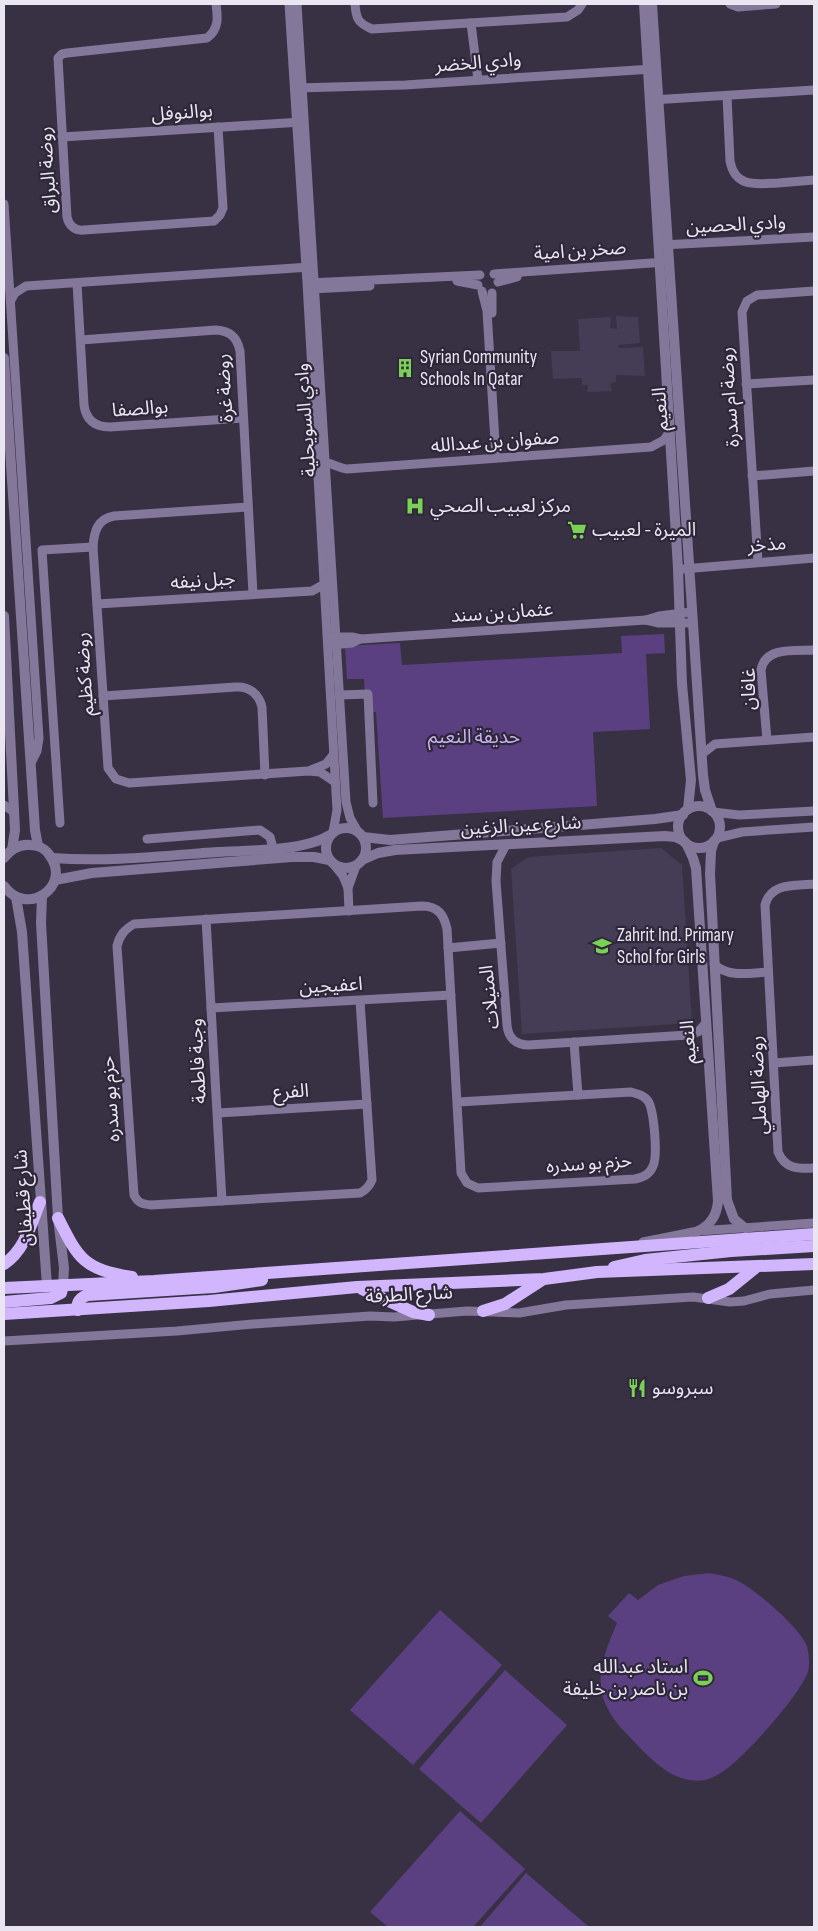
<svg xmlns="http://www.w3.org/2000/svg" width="818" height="1931" viewBox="0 0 818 1931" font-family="'Sofia Sans Condensed','Noto Sans Arabic',sans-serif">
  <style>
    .built { fill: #453c55 }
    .green { fill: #5a4080 }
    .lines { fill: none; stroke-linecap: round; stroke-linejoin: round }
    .minor { stroke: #83779a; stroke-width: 9 }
    .tertiary { stroke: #83779a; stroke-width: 10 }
    .primary { stroke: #d1b6fe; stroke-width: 12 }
    .labels { text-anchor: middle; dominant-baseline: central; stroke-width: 4.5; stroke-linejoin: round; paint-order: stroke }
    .street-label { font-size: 19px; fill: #e9e5f1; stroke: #2e2739 }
    .poi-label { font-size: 19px; fill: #e9e5f1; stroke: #2e2739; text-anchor: start }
    .park-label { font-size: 19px; fill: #c9b2f1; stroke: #2e2739 }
  </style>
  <rect width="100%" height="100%" fill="#383144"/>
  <!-- built -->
  <g class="built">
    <polygon points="616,316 638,317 640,343 618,345 619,348 643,347 645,376 616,375 616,382 610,383 612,391 587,392 588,385 582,385 582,378 553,379 551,351 580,351 578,319 611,317 610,328 617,329"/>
    <polygon points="661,848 682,865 692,1023 522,1034 511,869 528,857"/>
  </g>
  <!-- green -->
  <g class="green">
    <polygon points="664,634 665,653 646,654 650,729 593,732 597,806 383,818 376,712 366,712 364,679 347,679 345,646 400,643 402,665 622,653 621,636"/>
    <path d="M709,1573C719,1575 728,1576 738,1581C757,1591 794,1623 805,1642C809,1648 810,1664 808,1672C800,1695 741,1762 719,1774C709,1780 701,1782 690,1780C665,1777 643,1751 627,1734C590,1696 597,1669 617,1623L608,1616L629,1593L638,1600L658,1585L684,1576Z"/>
    <polygon points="440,1610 502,1665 413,1765 350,1710"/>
    <polygon points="505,1670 567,1725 481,1823 419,1769"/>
    <polygon points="460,1811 525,1869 473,1927 388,1927 370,1912"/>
    <polygon points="526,1873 589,1927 480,1927"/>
  </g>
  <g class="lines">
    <!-- minor -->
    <g class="minor">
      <path d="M216,4C218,18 219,29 207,38L67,53L62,54L58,58L67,217C69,226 75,231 84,230L214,221L220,215L223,208L218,127"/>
      <polyline points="289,4 307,283 337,810 333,832"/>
      <polyline points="297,4 346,802 350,818 358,832"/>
      <path d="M355,4C356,19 358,23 372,29L567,17L578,10L582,4"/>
      <polyline points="730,4 738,7 776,4"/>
      <polyline points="471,23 478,80"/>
      <polyline points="297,88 405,85 653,69"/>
      <path d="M727,96L730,161C735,188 756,184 778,183C790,182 802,181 814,180"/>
      <polyline points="652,100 814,90"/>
      <polyline points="62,137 302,122"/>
      <polyline points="4,204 39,738 37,751 31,763"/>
      <polyline points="662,245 814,237"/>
      <polyline points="494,274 666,262"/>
      <polyline points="457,281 478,285"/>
      <polyline points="498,282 517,277"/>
      <path d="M77,283L84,405C86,420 95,427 110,427L243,418"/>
      <polyline points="308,283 480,275"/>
      <polyline points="310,289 370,286"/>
      <polyline points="482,291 487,311 496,458"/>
      <polyline points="492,293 492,313"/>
      <polyline points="11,300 15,293 26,286 310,267"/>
      <path d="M81,340L216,330C230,331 237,337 240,351L253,594"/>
      <polyline points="746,384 814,380"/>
      <path d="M322,462C330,462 338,468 347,469L651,447L664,440L670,431"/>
      <polyline points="752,476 814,471"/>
      <path d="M248,507L114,516C97,519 94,532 93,547L108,768L116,779L129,783L308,771L320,772L335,782"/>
      <polyline points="758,562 742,312 747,301 757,295 814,291"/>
      <polyline points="683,569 814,558"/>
      <polyline points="97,604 312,591 321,586 330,585"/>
      <polyline points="646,620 659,616 691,612"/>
      <polyline points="332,637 352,637 361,639 646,620 659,623 692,623"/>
      <polyline points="332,645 352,643 360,639"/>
      <polyline points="340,695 368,694 373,803"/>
      <path d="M103,696L236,687C249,686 259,694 262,707L265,775"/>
      <path d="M767,740L761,670C765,646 796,651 814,650"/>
      <polyline points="702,754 715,744 814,737"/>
      <polyline points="311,770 326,764 333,755"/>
      <polyline points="4,805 14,812"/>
      <polyline points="713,812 739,815 814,811"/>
      <polyline points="60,823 42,550 93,547"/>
      <polyline points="717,838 742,832 814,827"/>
      <polyline points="147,839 260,830 270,837 273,848"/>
      <path d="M506,845L497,862L496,881L507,1025C508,1038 516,1045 529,1045L688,1035L698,1032L705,1024"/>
      <polyline points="335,866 343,876 348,888"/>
      <path d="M814,884C795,886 771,882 765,905L778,1152C785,1169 798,1169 814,1168"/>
      <polyline points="349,911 348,888 356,866"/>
      <polyline points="206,919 222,1201"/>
      <polyline points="448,948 501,943"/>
      <path d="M714,964C728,978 750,973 768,972"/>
      <path d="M360,1001L372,1180C369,1187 366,1190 360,1193L151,1205C142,1204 138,1203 134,1195L117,946C120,935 124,930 134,924L422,906C438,906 444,915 447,929L461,1173L467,1183L478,1188L635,1179C644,1177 650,1174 653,1166C658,1156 654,1110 648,1101C644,1095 637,1094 631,1092L458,1102"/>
      <polyline points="211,1008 451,995"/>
      <polyline points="574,1042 578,1095"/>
      <polyline points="774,1063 814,1060"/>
      <polyline points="218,1113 367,1104"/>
      <polyline points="643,1242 698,1231 814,1223"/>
      <polyline points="4,1341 177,1331 253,1324 370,1316 394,1317 467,1311 519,1313 566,1305 693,1297 730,1302 744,1301 770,1294 814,1290"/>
    </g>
    <!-- tertiary -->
    <g class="tertiary">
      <polyline points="644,4 678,569 682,684 691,780 688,809"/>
      <polyline points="652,4 703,775 705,790 712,811"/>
      <polyline points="4,358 35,830 38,846"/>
      <polyline points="4,616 15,830 12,850"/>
      <circle cx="699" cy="827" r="21"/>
      <circle cx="346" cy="848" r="20"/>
      <polyline points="363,837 390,840 655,819 683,815"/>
      <polyline points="714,841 711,851 710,874 727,1200 734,1219 745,1228"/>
      <path d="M686,843L693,858L696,868L718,1201C717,1215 711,1225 698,1231"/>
      <path d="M4,858C10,850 19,844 30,845C38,845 46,849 50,856C72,886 27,918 4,886"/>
      <path d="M52,858C107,862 162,856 217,852C249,850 302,852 330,835"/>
      <polyline points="362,860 378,853 395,850 665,836 675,837 684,841"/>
      <polyline points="55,880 92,873 292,857 314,857 329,860"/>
      <polyline points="42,896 41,923 58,1218 64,1268 63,1285"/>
      <polyline points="16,897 22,932 47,1286"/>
    </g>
    <!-- primary -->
    <g class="primary">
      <path d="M58,1218C79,1260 84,1269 132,1277"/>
      <path d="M4,1264C25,1250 31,1224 40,1202"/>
      <polyline points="614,1267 645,1260 731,1251 814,1246"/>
      <polyline points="4,1288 154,1281 814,1234"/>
      <polyline points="362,1289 413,1312 429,1315"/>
      <polyline points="708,1298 729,1289 755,1268"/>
      <polyline points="4,1302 51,1298 61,1293 63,1285"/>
      <path d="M78,1310C76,1302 81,1297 88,1295L214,1287L262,1280"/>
      <polyline points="483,1311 505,1304 542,1280"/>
      <polyline points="4,1314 209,1301 357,1287 544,1279 597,1272 814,1264"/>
    </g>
  </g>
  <!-- icons -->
  <defs>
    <g id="building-bare" transform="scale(1.5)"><path d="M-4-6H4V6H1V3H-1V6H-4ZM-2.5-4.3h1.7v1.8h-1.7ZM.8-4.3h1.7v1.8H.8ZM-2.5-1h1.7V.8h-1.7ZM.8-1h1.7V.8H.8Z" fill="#7bd156" stroke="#2e2739" stroke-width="2.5" paint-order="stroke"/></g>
    <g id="hospital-bare" transform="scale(1.5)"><path d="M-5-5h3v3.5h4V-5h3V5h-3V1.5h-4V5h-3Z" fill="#7bd156" stroke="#2e2739" stroke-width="2.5" paint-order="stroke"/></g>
    <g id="supermarket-bare" transform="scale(1.5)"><path d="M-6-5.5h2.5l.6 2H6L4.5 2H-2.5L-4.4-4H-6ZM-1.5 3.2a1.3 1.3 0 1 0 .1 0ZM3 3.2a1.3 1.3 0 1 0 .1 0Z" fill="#7bd156" stroke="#2e2739" stroke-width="2.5" paint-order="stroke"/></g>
    <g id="school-bare" transform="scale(1.5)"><path d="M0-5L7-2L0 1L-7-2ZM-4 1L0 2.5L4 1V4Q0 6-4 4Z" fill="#7bd156" stroke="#2e2739" stroke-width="2.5" paint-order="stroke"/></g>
    <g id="restaurant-bare" transform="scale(1.5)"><path d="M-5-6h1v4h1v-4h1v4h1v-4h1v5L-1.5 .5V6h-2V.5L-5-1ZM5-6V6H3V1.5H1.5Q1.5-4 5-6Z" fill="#7bd156" stroke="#2e2739" stroke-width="2.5" paint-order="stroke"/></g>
    <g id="stadium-bare" transform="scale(1.5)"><path d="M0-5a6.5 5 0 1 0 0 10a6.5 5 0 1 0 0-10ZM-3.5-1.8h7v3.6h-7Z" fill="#7bd156" stroke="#2e2739" stroke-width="2.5" paint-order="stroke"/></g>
  </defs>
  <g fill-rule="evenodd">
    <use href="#building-bare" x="405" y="368"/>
    <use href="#hospital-bare" x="415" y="506"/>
    <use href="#supermarket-bare" x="577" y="530"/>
    <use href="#school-bare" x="602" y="946"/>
    <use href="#restaurant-bare" x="637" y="1388"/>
    <use href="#stadium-bare" x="703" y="1678"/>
  </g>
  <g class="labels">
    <!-- street labels -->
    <g class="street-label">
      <text transform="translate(478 63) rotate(-4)">وادي الخضر</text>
      <text transform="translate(182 113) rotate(-4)">بوالنوفل</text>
      <text transform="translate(48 170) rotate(-94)">روضة البراق</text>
      <text transform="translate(736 225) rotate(-3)">وادي الحصين</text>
      <text transform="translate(580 251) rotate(-4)">صخر بن امية</text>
      <text transform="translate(225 388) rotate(-94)">روضة غرة</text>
      <text transform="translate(730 397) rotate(-94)">روضة ام سدرة</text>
      <text transform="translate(140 409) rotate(-4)">بوالصفا</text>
      <text transform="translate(661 409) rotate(-94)">النعيم</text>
      <text transform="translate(306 420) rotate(-94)">وادي السويحلية</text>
      <text transform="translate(495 442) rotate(-4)">صفوان بن عبدالله</text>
      <text transform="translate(767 545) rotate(-4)">مذخر</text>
      <text transform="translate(203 581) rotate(-4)">جبل نيفه</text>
      <text transform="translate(502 613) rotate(-4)">عثمان بن سند</text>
      <text transform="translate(85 674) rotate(-94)">روضة كظيم</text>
      <text transform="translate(749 689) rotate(-90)">غافان</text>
      <text transform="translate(521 826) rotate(-3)">شارع عين الزغين</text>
      <text transform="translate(331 986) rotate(-3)">اعفيجين</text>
      <text transform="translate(490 997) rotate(-96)">المنيلات</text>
      <text transform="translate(689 1042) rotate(-94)">النعيم</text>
      <text transform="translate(198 1061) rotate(-93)">وجبة فاطمة</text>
      <text transform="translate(759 1085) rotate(-93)">روضة الهاملي</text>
      <text transform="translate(291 1092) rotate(-3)">الفرع</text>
      <text transform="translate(111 1099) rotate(-94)">حزم بو سدره</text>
      <text transform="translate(589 1164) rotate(-4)">حزم بو سدره</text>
      <text transform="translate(24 1198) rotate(-94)">شارع قطيفان</text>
      <text transform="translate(409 1295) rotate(-3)">شارع الطرفة</text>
    </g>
    <!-- poi labels -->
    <g class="poi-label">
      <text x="420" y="357">Syrian Community<tspan x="420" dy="22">Schools In Qatar</tspan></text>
      <text x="430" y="506">مركز لعبيب الصحي</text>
      <text x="592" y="530">الميرة - لعبيب</text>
      <text x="617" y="935">Zahrit Ind. Primary<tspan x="617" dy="22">Schol for Girls</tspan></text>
      <text x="652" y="1388">سبروسو</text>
      <text x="688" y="1667" text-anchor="end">استاد عبدالله<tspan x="688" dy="22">بن ناصر بن خليفة</tspan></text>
    </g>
    <!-- park labels -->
    <g class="park-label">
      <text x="474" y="737">حديقة النعيم</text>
    </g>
  </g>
  <!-- border -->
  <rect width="818" height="1931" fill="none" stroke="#e9e5f1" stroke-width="10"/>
</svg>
